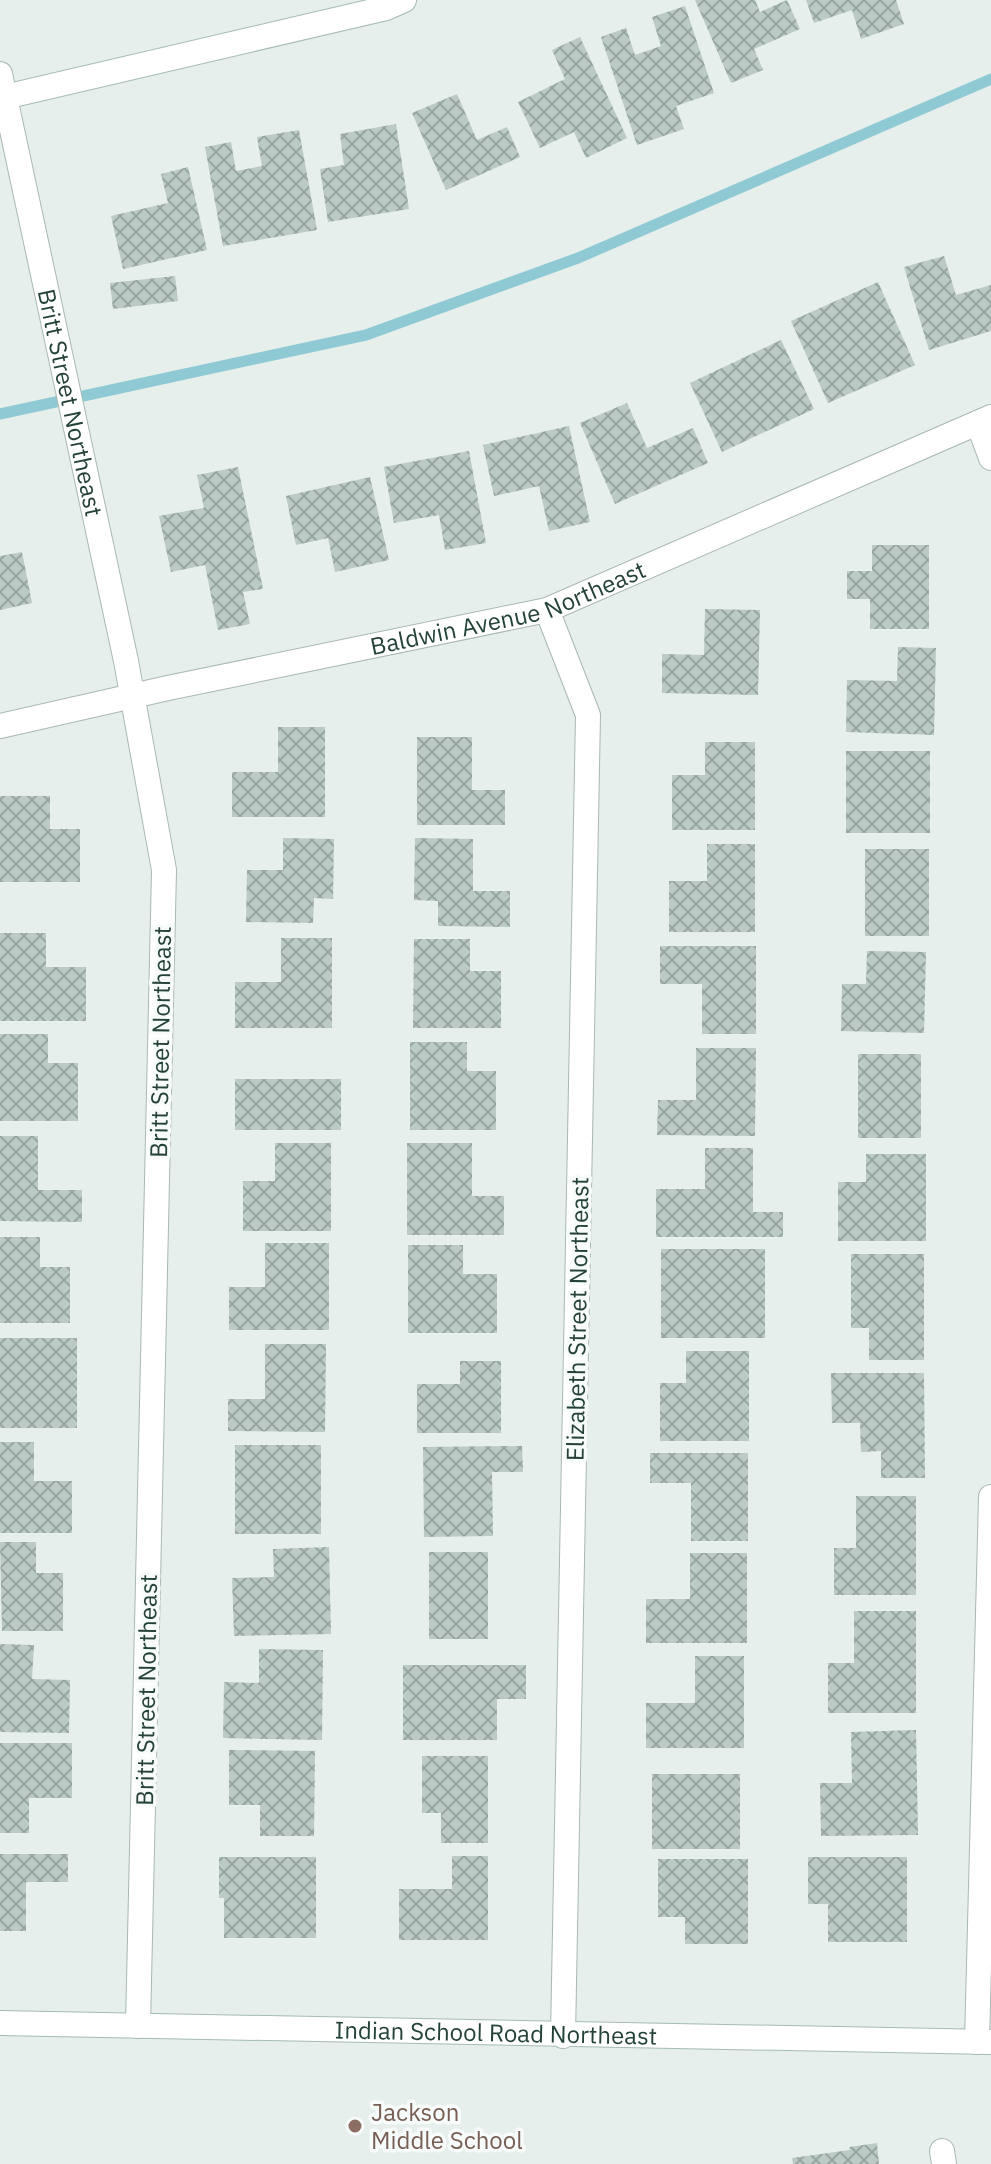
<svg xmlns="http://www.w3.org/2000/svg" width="991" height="2164" viewBox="0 0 991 2164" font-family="'IBM Plex Sans',sans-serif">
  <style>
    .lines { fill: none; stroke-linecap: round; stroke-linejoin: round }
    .stream { stroke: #8ec9d4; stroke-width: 11 }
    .building { fill: url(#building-cross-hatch) }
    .street-casing { stroke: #a8b8b2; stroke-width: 26 }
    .secondary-casing { stroke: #a4bbb3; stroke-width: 26 }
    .street { stroke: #fff; stroke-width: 24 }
    .secondary { stroke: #fff; stroke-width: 24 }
    .education-dot { fill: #8d6e63; stroke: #f7fbf9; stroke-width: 3 }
    .labels { text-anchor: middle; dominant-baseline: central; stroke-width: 7; stroke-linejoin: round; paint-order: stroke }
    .street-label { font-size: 24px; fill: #24423a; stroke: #f7fbf9 }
    .education-label { font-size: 24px; fill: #785e54; stroke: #f7fbf9; text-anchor: start }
  </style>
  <defs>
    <pattern id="building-cross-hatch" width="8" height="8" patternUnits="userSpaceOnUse" patternTransform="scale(2)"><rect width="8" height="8" fill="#bbcac4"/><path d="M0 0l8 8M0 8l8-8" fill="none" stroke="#98a6a0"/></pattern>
  </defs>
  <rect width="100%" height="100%" fill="#e6efeb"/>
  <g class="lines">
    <!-- stream -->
    <polyline class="stream" points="0,414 366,335 578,258 991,79"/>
  </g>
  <!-- building -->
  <g class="building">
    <polygon points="695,0 755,0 760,12 787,0 800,29 754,49 763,70 731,83"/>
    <polygon points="806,0 896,0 904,24 861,39 852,10 814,23"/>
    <polygon points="685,6 714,93 676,106 684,129 637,145 601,37 626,28 635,55 661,46 652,17"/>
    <polygon points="580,37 627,138 586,158 574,132 540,148 518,102 565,79 552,50"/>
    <polygon points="457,94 477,140 507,127 520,157 446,190 412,113"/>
    <polygon points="396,124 409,209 328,222 320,169 344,165 340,134"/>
    <polygon points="299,130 317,230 223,246 205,147 231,142 236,171 262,166 257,137"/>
    <polygon points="188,167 207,250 123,269 111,216 168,203 161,174"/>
    <polygon points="944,256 956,295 991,285 991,331 929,350 904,267"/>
    <polygon points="175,276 178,301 113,309 110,283"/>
    <polygon points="878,282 915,365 828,403 791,321"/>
    <polygon points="781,340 814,409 722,452 690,383"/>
    <polygon points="627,403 647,448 693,428 708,463 615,504 580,423"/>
    <polygon points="569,426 590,522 549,531 539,486 494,496 483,445"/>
    <polygon points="469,451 486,543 445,550 439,515 394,523 384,467"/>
    <polygon points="238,467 263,589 243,592 250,624 218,630 205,565 171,572 159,516 204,508 197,475"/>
    <polygon points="370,477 389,560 335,572 328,538 296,545 286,496"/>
    <polygon points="872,545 929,545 929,629 870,629 870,599 847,599 847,571 872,571"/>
    <polygon points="22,552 32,603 0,610 0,556"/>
    <polygon points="705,609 760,610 758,695 662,693 662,654 704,655"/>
    <polygon points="898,647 936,648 934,735 846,732 847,680 897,681"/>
    <polygon points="278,727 325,727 325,817 232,817 232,772 278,772"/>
    <polygon points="417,737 472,737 472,790 505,790 505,825 417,825"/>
    <polygon points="705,742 755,742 755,830 672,830 672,775 705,775"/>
    <rect x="846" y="751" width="84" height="82"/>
    <polygon points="0,796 50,796 50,829 80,829 80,882 0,882"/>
    <polygon points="283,838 334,839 333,899 314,898 313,923 246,922 247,870 283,870"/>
    <polygon points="415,838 473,839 473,891 510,891 510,927 438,926 438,901 414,900"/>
    <polygon points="707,844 755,844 755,932 669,932 669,881 707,881"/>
    <rect x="865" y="849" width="64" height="87"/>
    <polygon points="0,933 46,933 46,967 86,967 86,1021 0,1021"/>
    <polygon points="281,938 332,938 332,1028 235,1028 235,982 281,982"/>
    <polygon points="414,939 470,939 470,971 501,971 501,1028 413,1028"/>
    <polygon points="660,946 756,946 756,1034 702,1034 702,984 660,984"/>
    <polygon points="867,951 926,952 924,1033 841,1031 842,984 866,984"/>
    <polygon points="0,1034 48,1034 48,1063 78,1063 78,1121 0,1121"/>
    <polygon points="410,1042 467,1042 467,1071 496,1071 496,1130 410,1130"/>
    <polygon points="696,1048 756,1048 755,1136 657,1135 658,1100 696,1100"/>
    <rect x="858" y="1054" width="63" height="84"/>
    <rect x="235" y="1079" width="106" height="51"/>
    <polygon points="0,1136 38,1136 38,1190 82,1190 82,1222 0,1221"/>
    <polygon points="275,1143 331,1143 331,1231 243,1231 243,1181 275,1181"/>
    <polygon points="407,1143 472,1143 472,1196 504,1196 504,1235 407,1235"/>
    <polygon points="705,1148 753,1148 753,1212 783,1212 783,1237 656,1237 656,1189 705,1189"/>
    <polygon points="866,1154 926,1154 926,1241 838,1241 838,1182 866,1182"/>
    <polygon points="0,1237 40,1237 40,1267 70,1267 70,1323 0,1323"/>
    <polygon points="265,1243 329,1243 329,1330 229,1330 229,1287 265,1287"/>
    <polygon points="408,1245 463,1245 463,1274 497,1274 497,1333 408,1333"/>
    <rect x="661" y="1249" width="104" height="89"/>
    <polygon points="851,1254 924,1254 924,1360 869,1360 869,1328 851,1328"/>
    <rect x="0" y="1338" width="77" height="90"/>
    <polygon points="265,1344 326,1344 325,1432 228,1431 228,1399 265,1399"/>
    <polygon points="686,1351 749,1351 749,1441 660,1441 660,1383 686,1383"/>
    <polygon points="460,1361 501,1361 501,1433 417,1433 417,1384 460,1384"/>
    <polygon points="831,1373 924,1373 925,1478 881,1478 881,1451 861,1452 860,1423 832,1423"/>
    <polygon points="0,1442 34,1442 34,1481 72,1481 72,1533 0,1533"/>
    <rect x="235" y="1445" width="86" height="89"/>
    <polygon points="522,1446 523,1472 492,1472 493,1536 424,1537 423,1447"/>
    <polygon points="650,1453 748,1453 748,1541 691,1541 691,1483 650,1483"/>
    <polygon points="856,1496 916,1496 916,1595 834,1595 834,1548 856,1548"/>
    <polygon points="0,1542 36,1542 36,1573 63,1573 63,1631 2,1631"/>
    <polygon points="329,1547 331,1634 234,1636 232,1578 274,1577 273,1549"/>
    <rect x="429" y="1552" width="59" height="87"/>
    <polygon points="690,1553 747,1553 747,1643 646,1643 646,1599 690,1599"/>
    <polygon points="854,1611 916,1611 916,1713 828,1713 828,1663 854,1663"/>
    <polygon points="0,1644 34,1645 32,1679 70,1680 69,1733 0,1732"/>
    <polygon points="259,1649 323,1650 322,1740 223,1738 224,1682 259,1683"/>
    <polygon points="695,1656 744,1656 744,1748 646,1748 646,1703 695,1703"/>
    <polygon points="403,1665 526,1665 526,1699 497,1699 497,1740 403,1740"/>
    <polygon points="916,1730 918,1835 821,1836 820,1783 852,1783 851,1732"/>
    <polygon points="0,1743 72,1743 72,1798 29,1798 29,1833 0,1833"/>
    <polygon points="229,1750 315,1751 314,1836 260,1836 260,1805 229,1805"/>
    <polygon points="422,1756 488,1756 488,1843 441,1843 441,1813 422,1813"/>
    <rect x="652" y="1774" width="88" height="75"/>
    <polygon points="0,1854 68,1854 68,1882 26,1882 26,1931 0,1931"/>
    <polygon points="452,1856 488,1856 488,1940 399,1940 399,1889 452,1889"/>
    <polygon points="219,1857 316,1857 316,1938 224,1938 224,1898 219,1898"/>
    <polygon points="808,1857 907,1857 907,1942 828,1942 828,1904 808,1904"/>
    <polygon points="658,1859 748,1859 748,1944 685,1944 685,1917 658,1917"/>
    <polygon points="877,2143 879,2164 793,2164 792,2158 850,2150 849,2147"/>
  </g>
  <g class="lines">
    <!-- street casing -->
    <g class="street-casing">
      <g id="street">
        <path id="s1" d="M0,74L126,661L164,870L138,2026"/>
        <polyline points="978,423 991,458"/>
        <polyline points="547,610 588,715 563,2036"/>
        <path id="s2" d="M0,726L168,688L547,610L991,417"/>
        <polyline points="977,2042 991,1497"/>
        <polyline points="942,2151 944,2164"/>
      </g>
    </g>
    <!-- secondary casing -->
    <g class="secondary-casing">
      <g id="secondary">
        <polyline points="0,98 386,8 404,0"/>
        <path id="s3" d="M0,2023L991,2042"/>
      </g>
    </g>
    <!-- street -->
    <use href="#street" class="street"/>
    <!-- secondary -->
    <use href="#secondary" class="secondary"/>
  </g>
  <!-- markers -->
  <circle class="education-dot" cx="355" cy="2126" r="8"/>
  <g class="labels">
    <!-- street labels -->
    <g class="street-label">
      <text stroke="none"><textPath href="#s1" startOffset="336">Britt Street Northeast</textPath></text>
      <text stroke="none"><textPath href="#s2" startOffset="522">Baldwin Avenue Northeast</textPath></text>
      <text transform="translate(160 1042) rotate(-89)">Britt Street Northeast</text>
      <text transform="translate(577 1319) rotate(-89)">Elizabeth Street Northeast</text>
      <text transform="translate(146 1690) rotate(-89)">Britt Street Northeast</text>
      <text stroke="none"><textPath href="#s3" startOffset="496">Indian School Road Northeast</textPath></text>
    </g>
    <!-- education labels -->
    <g class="education-label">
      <text x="371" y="2112">Jackson<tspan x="371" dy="28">Middle School</tspan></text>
    </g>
  </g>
</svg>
